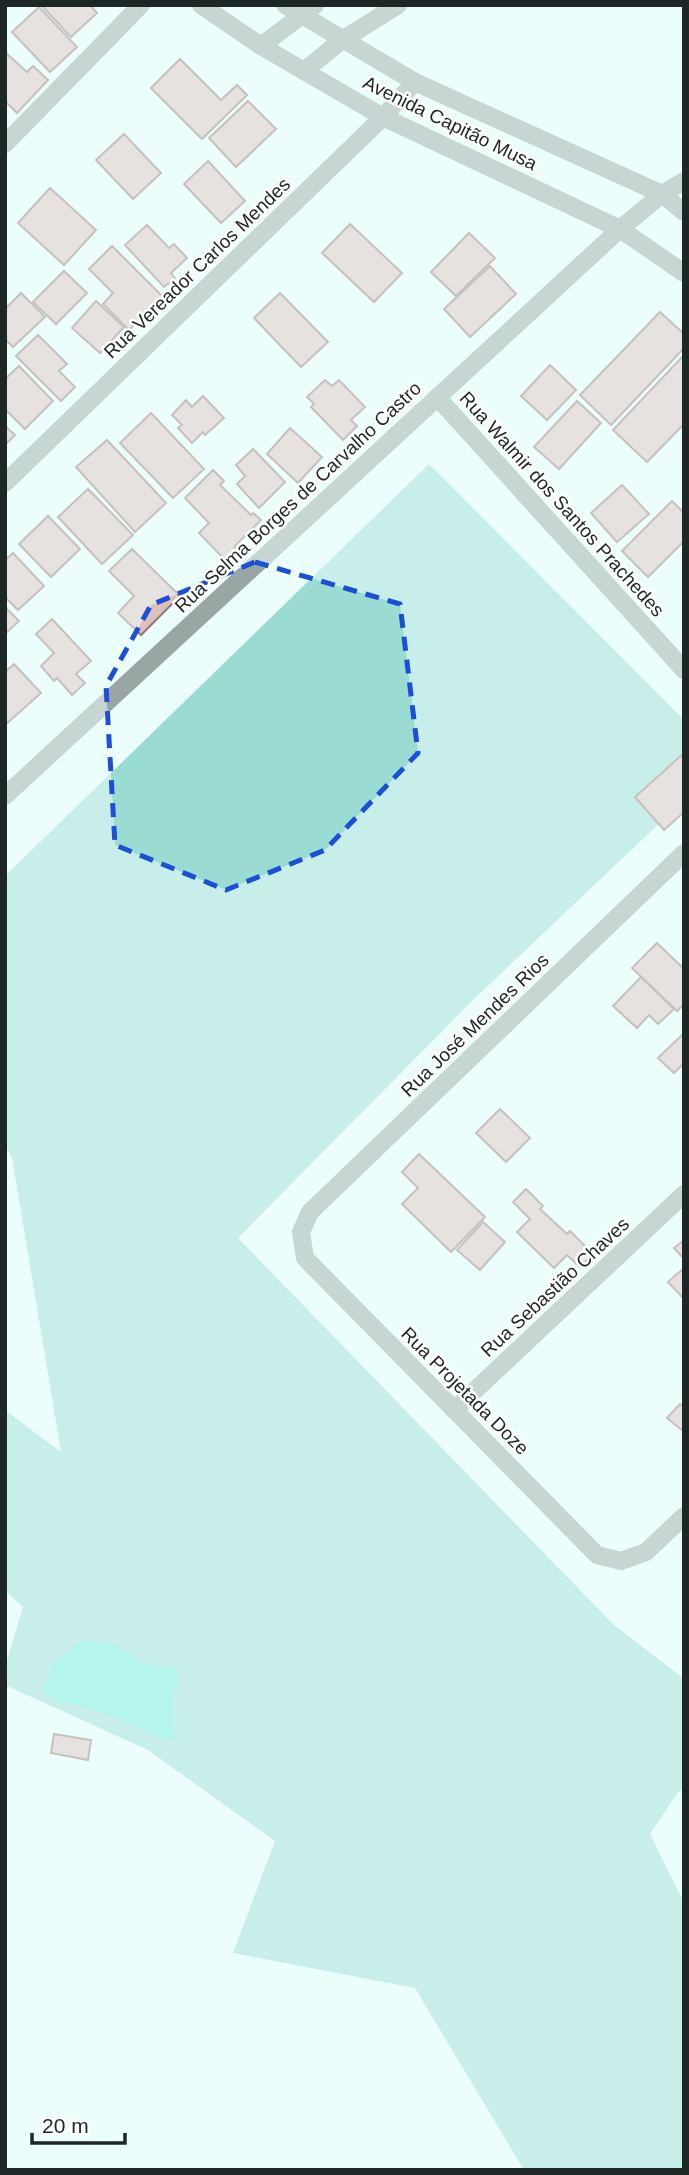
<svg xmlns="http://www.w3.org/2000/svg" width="689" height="2175" viewBox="0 0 689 2175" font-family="Helvetica,sans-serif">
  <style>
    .green { fill: #9adcd2 }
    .water { fill: #70ecdc }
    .building { fill: #ddc1bc; stroke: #937975; stroke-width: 2 }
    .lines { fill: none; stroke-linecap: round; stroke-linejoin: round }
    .minor { stroke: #99a6a3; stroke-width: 18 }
    .marked { fill: none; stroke: #1d4ed8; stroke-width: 5; stroke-dasharray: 14 9; stroke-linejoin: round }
    .labels { text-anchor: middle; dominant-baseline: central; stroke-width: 5; stroke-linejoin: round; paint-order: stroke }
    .street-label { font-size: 19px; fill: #1d2826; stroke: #fff }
  </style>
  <rect width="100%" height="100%" fill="#ecfefb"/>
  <!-- green -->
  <polygon class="green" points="429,464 684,720 684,800 473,1000 238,1238 613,1624 684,1679 684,1789 678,1792 650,1834 684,1903 684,2170 524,2170 415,1988 233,1953 275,1841 148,1750 5,1685 5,1667 23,1607 5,1591 5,1410 61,1452 12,1158 5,1146 5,876"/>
  <!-- water -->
  <path class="water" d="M83,1640L116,1645L143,1664L175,1668L179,1674L172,1699L175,1740C145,1736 127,1719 99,1711C75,1703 66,1707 43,1691L51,1666Z"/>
  <!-- building -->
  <g class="building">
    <polygon points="41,5 90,5 97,13 71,37"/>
    <polygon points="39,7 77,47 50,72 12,32"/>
    <polygon points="5,52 27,72 33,66 48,80 17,113 5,101"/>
    <polygon points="180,59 221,100 237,85 247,95 202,139 151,88"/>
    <polygon points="248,101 276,129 236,167 209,138"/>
    <polygon points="124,134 161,173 133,199 96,160"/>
    <polygon points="208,161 245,201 221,223 184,184"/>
    <polygon points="50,188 96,230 64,265 18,223"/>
    <polygon points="350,224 402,273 374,302 322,253"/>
    <polygon points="147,225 169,248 174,244 187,258 171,273 175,278 164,287 125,245"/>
    <polygon points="469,233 495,258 456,296 431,272"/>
    <polygon points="112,246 163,297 129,330 103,304 113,293 89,269"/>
    <polygon points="490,266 516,294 470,337 444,309"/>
    <polygon points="64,271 87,293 56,324 33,302"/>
    <polygon points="21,293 45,317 13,347 5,339 5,309"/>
    <polygon points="280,293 328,342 301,367 254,318"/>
    <polygon points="96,301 124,327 100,353 72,328"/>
    <polygon points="660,312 684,334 684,348 611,425 580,395"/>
    <polygon points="38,335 67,364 59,371 75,387 61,401 16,356"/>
    <polygon points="684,355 684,424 647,462 613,430"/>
    <polygon points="550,365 576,390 547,420 521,396"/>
    <polygon points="19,366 53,401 25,429 5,409 5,379"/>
    <polygon points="325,380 332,386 339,380 365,407 351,420 357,426 343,440 311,407 314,404 307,397"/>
    <polygon points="203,396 224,418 205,435 203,432 192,443 178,428 182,425 172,415 186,400 192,407"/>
    <polygon points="577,401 601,423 559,469 534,447"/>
    <polygon points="151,413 204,469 173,498 120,443"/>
    <polygon points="5,426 15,435 5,445"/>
    <polygon points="290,428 322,457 298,483 267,454"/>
    <polygon points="107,440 166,503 135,532 76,467"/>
    <polygon points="253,449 285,482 259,508 237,484 245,476 236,465"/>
    <polygon points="213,470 224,481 220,485 251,515 253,513 261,520 234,547 241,554 230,565 199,533 209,523 185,498"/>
    <polygon points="622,485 649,514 617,542 591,513"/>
    <polygon points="88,489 133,535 102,564 58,517"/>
    <polygon points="672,501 684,513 684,541 648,577 622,551"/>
    <polygon points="48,516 80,549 51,577 19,544"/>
    <polygon points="132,549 180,596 141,635 118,613 134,596 109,571"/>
    <polygon points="13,553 44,586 18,610 5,597 5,560"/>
    <polygon points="5,607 19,621 5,634"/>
    <polygon points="52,619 91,661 76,674 85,683 72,695 57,678 54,681 41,666 54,653 36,634"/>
    <polygon points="14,664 41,693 5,725 5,672"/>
    <polygon points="684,753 684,812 664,830 635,797"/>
    <polygon points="657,943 684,969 684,1004 677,1011 632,968"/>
    <polygon points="641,977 674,1009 658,1024 649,1015 637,1028 613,1006"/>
    <polygon points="684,1033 684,1063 674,1073 658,1058"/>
    <polygon points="500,1109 530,1138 506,1162 476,1133"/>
    <polygon points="419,1154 485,1217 451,1252 402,1204 418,1188 402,1172"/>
    <polygon points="526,1189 543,1206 540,1209 567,1234 570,1231 593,1254 580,1267 567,1255 554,1268 517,1232 530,1219 513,1202"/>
    <polygon points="483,1222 505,1242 480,1270 457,1250"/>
    <polygon points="684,1240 684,1259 674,1248"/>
    <polygon points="684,1268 684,1299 668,1282"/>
    <polygon points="680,1404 684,1407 684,1432 667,1418"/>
    <polygon points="54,1734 91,1740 88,1760 51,1753"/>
  </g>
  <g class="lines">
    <!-- minor -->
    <g class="minor">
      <polyline points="201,5 261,46 383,117 620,229 684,273"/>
      <polyline points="285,5 415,82 662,194 684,212"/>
      <polyline points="261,46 315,5"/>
      <polyline points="304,71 342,40 398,5"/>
      <polyline points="5,144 141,5"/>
      <polyline points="437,397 684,670"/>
      <polyline points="5,483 383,117 415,82"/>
      <polyline points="5,796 620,229 662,194 684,181"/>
      <polyline points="684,853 310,1212 301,1232 305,1258 597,1555 621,1561 646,1552 684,1516"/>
      <polyline points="454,1410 684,1194"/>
    </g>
  </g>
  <!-- marked area -->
  <path d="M0 0H689V2175H0ZM255,562L400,604L418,753L325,850L226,890L115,845L106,686L151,605Z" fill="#ecfefb" fill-opacity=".55" fill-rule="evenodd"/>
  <path class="marked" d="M255,562L400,604L418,753L325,850L226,890L115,845L106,686L151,605Z"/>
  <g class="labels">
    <!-- street labels -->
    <g class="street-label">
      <text transform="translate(450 123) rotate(26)">Avenida Capitão Musa</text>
      <text transform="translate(197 268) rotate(-44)">Rua Vereador Carlos Mendes</text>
      <text transform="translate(298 497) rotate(-43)">Rua Selma Borges de Carvalho Castro</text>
      <text transform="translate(562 504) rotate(48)">Rua Walmir dos Santos Prachedes</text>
      <text transform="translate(475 1025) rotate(-44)">Rua José Mendes Rios</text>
      <text transform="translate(555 1287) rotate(-43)">Rua Sebastião Chaves</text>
      <text transform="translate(465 1391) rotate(45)">Rua Projetada Doze</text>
    </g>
  </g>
  <!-- border -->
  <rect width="689" height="2175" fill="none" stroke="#1d2826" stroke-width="14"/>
  <!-- scale -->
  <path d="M32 2133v10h93v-10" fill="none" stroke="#1d2826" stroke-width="3.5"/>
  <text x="42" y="2133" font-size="21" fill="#1d2826" stroke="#ffffff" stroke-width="5" paint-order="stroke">20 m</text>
</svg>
